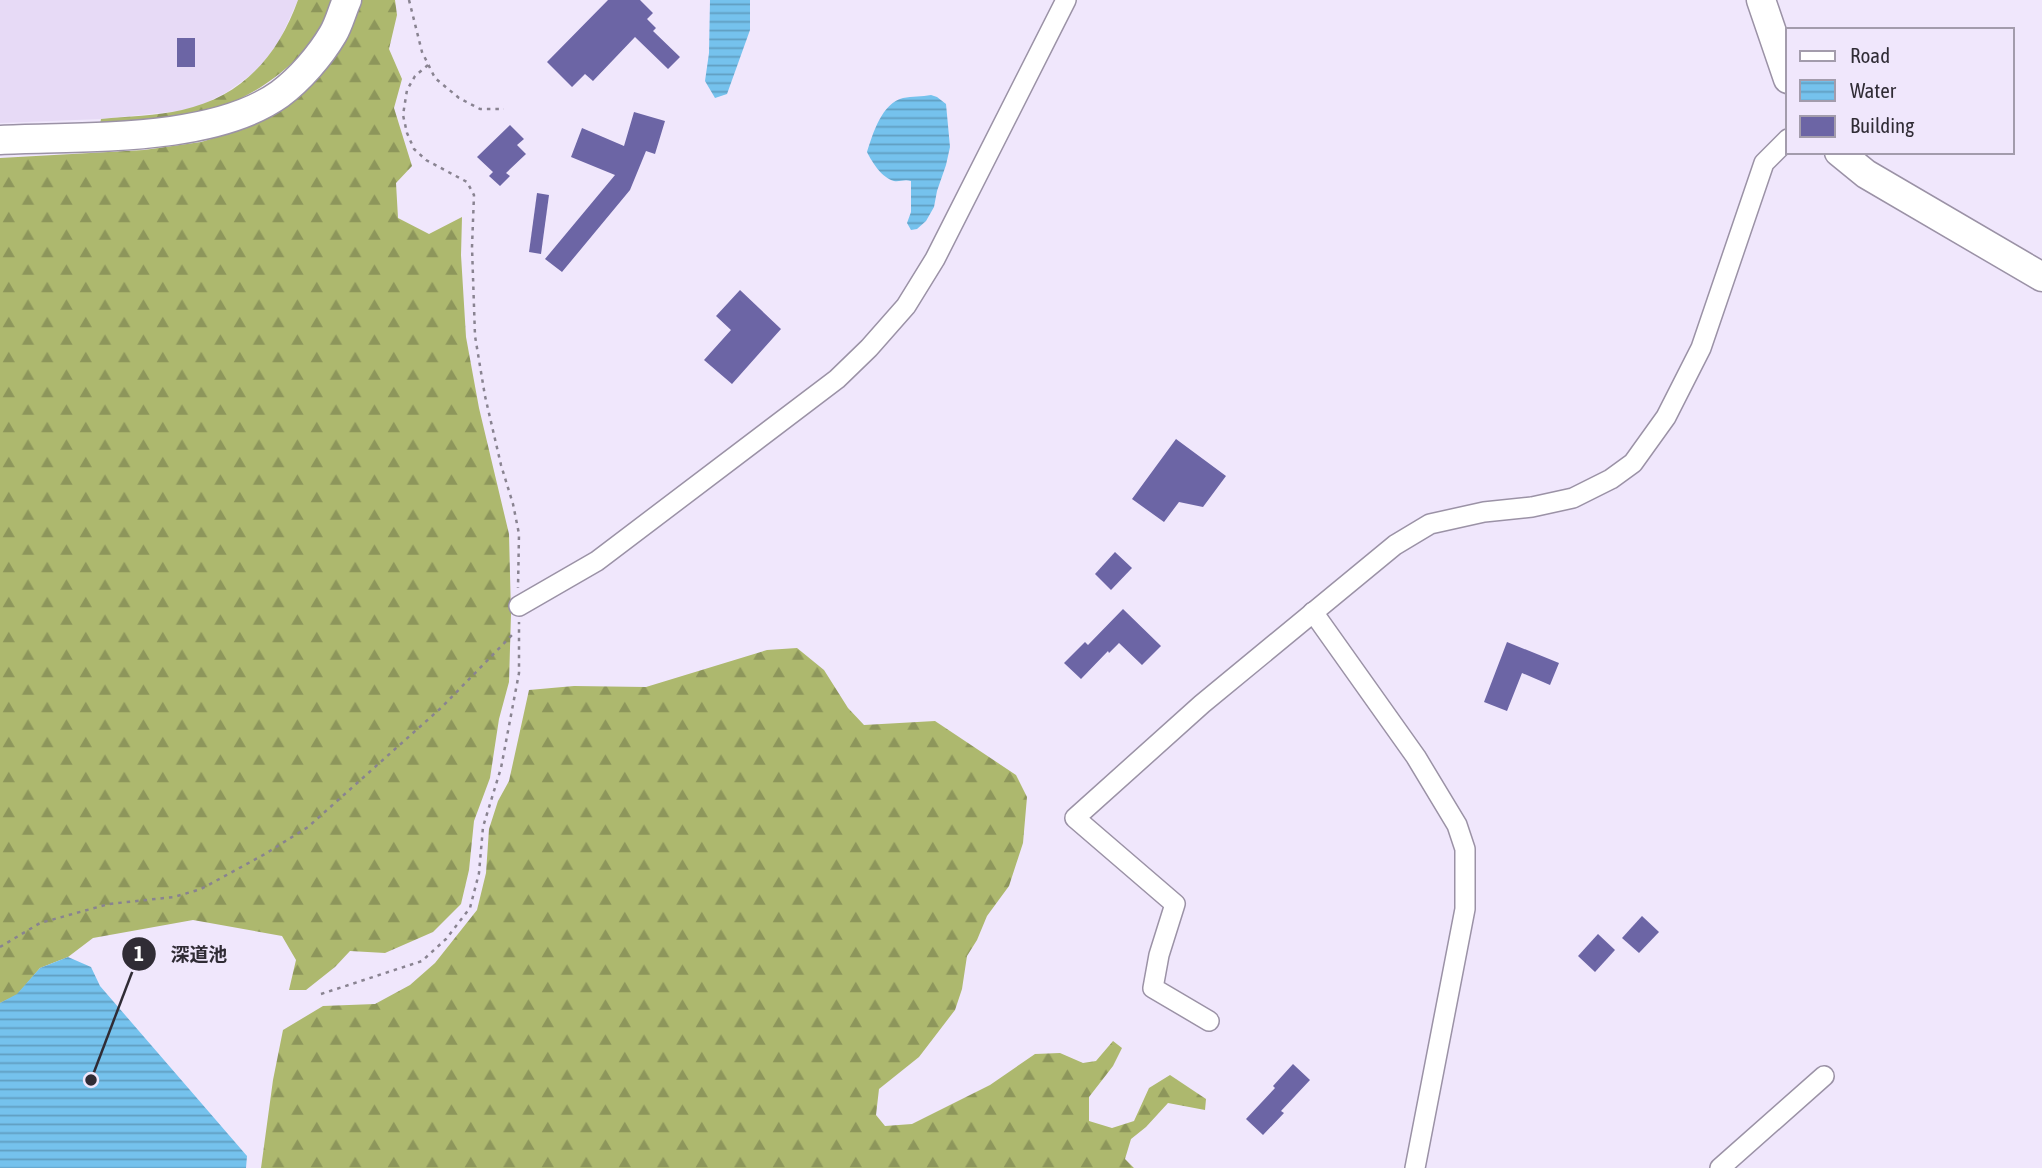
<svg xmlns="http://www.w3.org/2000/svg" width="2042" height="1168" viewBox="0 0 2042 1168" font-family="'Asap Condensed','Noto Sans JP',sans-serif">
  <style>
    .built { fill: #e7daf6 }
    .forest { fill: url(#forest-firs) }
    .water { fill: url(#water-rules) }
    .building { fill: #6c65a5 }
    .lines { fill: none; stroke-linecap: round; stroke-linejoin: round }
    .street-casing { stroke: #9b92a6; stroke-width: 22 }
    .secondary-casing { stroke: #9b92a6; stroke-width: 31 }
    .path { stroke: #898391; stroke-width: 2.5; stroke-dasharray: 3.5 5; stroke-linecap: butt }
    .street { stroke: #fff; stroke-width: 19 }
    .secondary { stroke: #fff; stroke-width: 28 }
    .leader { fill: none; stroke: #302c35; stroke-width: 2.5 }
    .callout-dot { fill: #302c35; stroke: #f0e7fc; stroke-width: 2.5 }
    .mark-label { font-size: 21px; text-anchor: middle; font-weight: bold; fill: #fff }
    .callout-label { font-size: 19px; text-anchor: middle; font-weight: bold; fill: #302c35; stroke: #f0e7fc; stroke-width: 7; stroke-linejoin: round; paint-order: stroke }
  </style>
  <defs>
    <pattern id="forest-firs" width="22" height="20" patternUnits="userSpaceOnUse" patternTransform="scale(1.75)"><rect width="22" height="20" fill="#adb86e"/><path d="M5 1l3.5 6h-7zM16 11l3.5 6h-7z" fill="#8d965b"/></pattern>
    <pattern id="water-rules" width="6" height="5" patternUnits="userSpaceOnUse" patternTransform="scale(1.75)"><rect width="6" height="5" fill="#75c2ed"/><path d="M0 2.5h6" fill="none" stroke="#609ec1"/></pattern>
  </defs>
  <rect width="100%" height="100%" fill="#f0e7fc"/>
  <!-- built -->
  <polygon class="built" points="0,0 298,0 278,44 259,69 227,92 202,105 179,111 101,119 0,123"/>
  <!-- forest -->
  <g class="forest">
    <path d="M298,0H333C313,64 244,106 182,119C156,124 127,122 100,124L101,119C128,116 156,116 182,110C242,97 278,56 298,0Z"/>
    <polygon points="359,0 395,0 397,15 389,49 402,79 394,108 412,166 396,183 398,218 429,234 462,217 461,255 466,337 479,408 509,534 511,614 509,682 499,719 490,778 474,821 469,870 461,904 433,932 385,953 350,951 335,967 306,990 289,990 296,960 282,936 193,920 93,938 68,957 40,968 17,995 0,1003 0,158 144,150 201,142 247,128 285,102"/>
    <polygon points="797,648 824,670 848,708 864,725 935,721 1016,775 1027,797 1023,843 1009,886 987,916 977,940 967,956 962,989 955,1010 919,1057 879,1089 876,1115 885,1126 912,1124 990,1085 1035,1054 1060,1053 1083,1063 1096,1061 1113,1041 1122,1048 1113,1066 1089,1097 1089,1121 1112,1128 1134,1121 1149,1088 1170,1075 1206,1099 1205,1110 1168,1103 1146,1127 1131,1139 1125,1159 1134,1168 261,1168 273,1080 283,1030 323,1006 375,1004 410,985 435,963 477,910 486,873 489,829 498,801 509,781 529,690 574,686 646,687 767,650"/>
  </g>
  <!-- water -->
  <g class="water">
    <polygon points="710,0 750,0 750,30 727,94 715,98 705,81 709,53"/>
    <path d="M931,95L937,97L946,104L950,147L946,165L937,191L934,207L926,221L917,229L911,230L907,223L911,212V181C904,179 900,182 894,181C882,178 872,162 867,152C873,133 882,103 903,98C912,96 922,97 931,95Z"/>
    <polygon points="68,957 91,967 100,986 247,1156 246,1168 0,1168 0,1003 17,994 40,968"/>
  </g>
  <!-- building -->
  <g class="building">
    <polygon points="608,0 640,0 653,13 647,19 656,28 653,31 680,57 668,69 635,37 593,81 585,74 572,87 547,62"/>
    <rect x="177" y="38" width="18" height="29"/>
    <polygon points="634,112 665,121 655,154 646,151 630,190 562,272 545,259 615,175 571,157 582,128 624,146"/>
    <polygon points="510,125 524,139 517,145 526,154 506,173 510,176 500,186 489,176 493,172 477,157"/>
    <polygon points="537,193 549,195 541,254 529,252"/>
    <polygon points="740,290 781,329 732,384 704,360 731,330 716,316"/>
    <polygon points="1176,439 1226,476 1203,507 1179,502 1164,522 1132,499"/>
    <polygon points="1115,552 1132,568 1111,590 1095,574"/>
    <polygon points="1123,609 1161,646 1142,665 1119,643 1109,653 1108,651 1081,679 1064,663 1085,642 1088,645"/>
    <polygon points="1507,642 1559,663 1550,685 1522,673 1507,711 1484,702"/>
    <polygon points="1642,916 1659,932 1639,953 1622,938"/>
    <polygon points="1598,934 1615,950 1595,972 1578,956"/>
    <polygon points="1293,1064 1310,1080 1281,1111 1284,1113 1263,1135 1246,1119 1275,1088 1273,1086"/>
  </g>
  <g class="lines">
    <!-- street casing -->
    <g class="street-casing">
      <g id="street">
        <polyline points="519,606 597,561 837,379 869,348 906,306 935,259 1066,0"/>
        <polyline points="1313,612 1416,757 1457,825 1465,849 1465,909 1415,1168"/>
        <polyline points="1209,1021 1153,988 1159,955 1175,904 1075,818 1202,704 1395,545 1430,524 1484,512 1532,507 1573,498 1611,479 1633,463 1666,417 1701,348 1764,163 1788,139"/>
        <polyline points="1720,1168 1824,1076"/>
      </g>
    </g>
    <!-- secondary casing -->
    <g class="secondary-casing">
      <g id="secondary">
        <polyline points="1761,0 1788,79"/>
        <path d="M0,140C82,136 212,143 280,94C300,79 320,56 333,34C339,24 342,11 347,0"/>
        <polyline points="1839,152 1866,174 2042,277"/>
      </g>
    </g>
    <!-- path -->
    <g class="path">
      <polyline points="409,0 422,52 435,78 459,98 480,109 504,109"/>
      <polyline points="428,65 415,76 407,90 403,115 407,133 414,149 426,160 467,182 474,195 472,247 475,336 485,396 501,465 513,504 519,534 518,588"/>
      <polyline points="0,947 40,923 109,904 174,897 201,889 265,854 308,827 442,707 514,633"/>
      <polyline points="321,994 422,961 446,939 470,908 479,873 483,827 501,768 519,673 519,622"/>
    </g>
    <!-- street -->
    <use href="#street" class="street"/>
    <!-- secondary -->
    <use href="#secondary" class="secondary"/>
  </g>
  <!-- callouts -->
  <path class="leader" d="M91 1080L139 954"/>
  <g class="callout-dot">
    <circle cx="91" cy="1080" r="7"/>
    <circle cx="139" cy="954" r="18"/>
  </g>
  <g class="mark-label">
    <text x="139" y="961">1</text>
  </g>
  <g class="callout-label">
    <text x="199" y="961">深道池</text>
  </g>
  <!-- legend -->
  <rect x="1786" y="28" width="228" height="126" fill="#f0e7fc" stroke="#a39cac" stroke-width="2"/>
  <rect x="1800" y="51" width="35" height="10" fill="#ffffff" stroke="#a39cac" stroke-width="2"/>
  <text x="1850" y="63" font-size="21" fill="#302c35">Road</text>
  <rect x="1800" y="80" width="35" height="21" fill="url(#water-rules)" stroke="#a39cac" stroke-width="2"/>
  <text x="1850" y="98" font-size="21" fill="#302c35">Water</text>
  <rect x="1800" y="116" width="35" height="21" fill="#6c65a5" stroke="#a39cac" stroke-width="2"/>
  <text x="1850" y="133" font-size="21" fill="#302c35">Building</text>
</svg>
